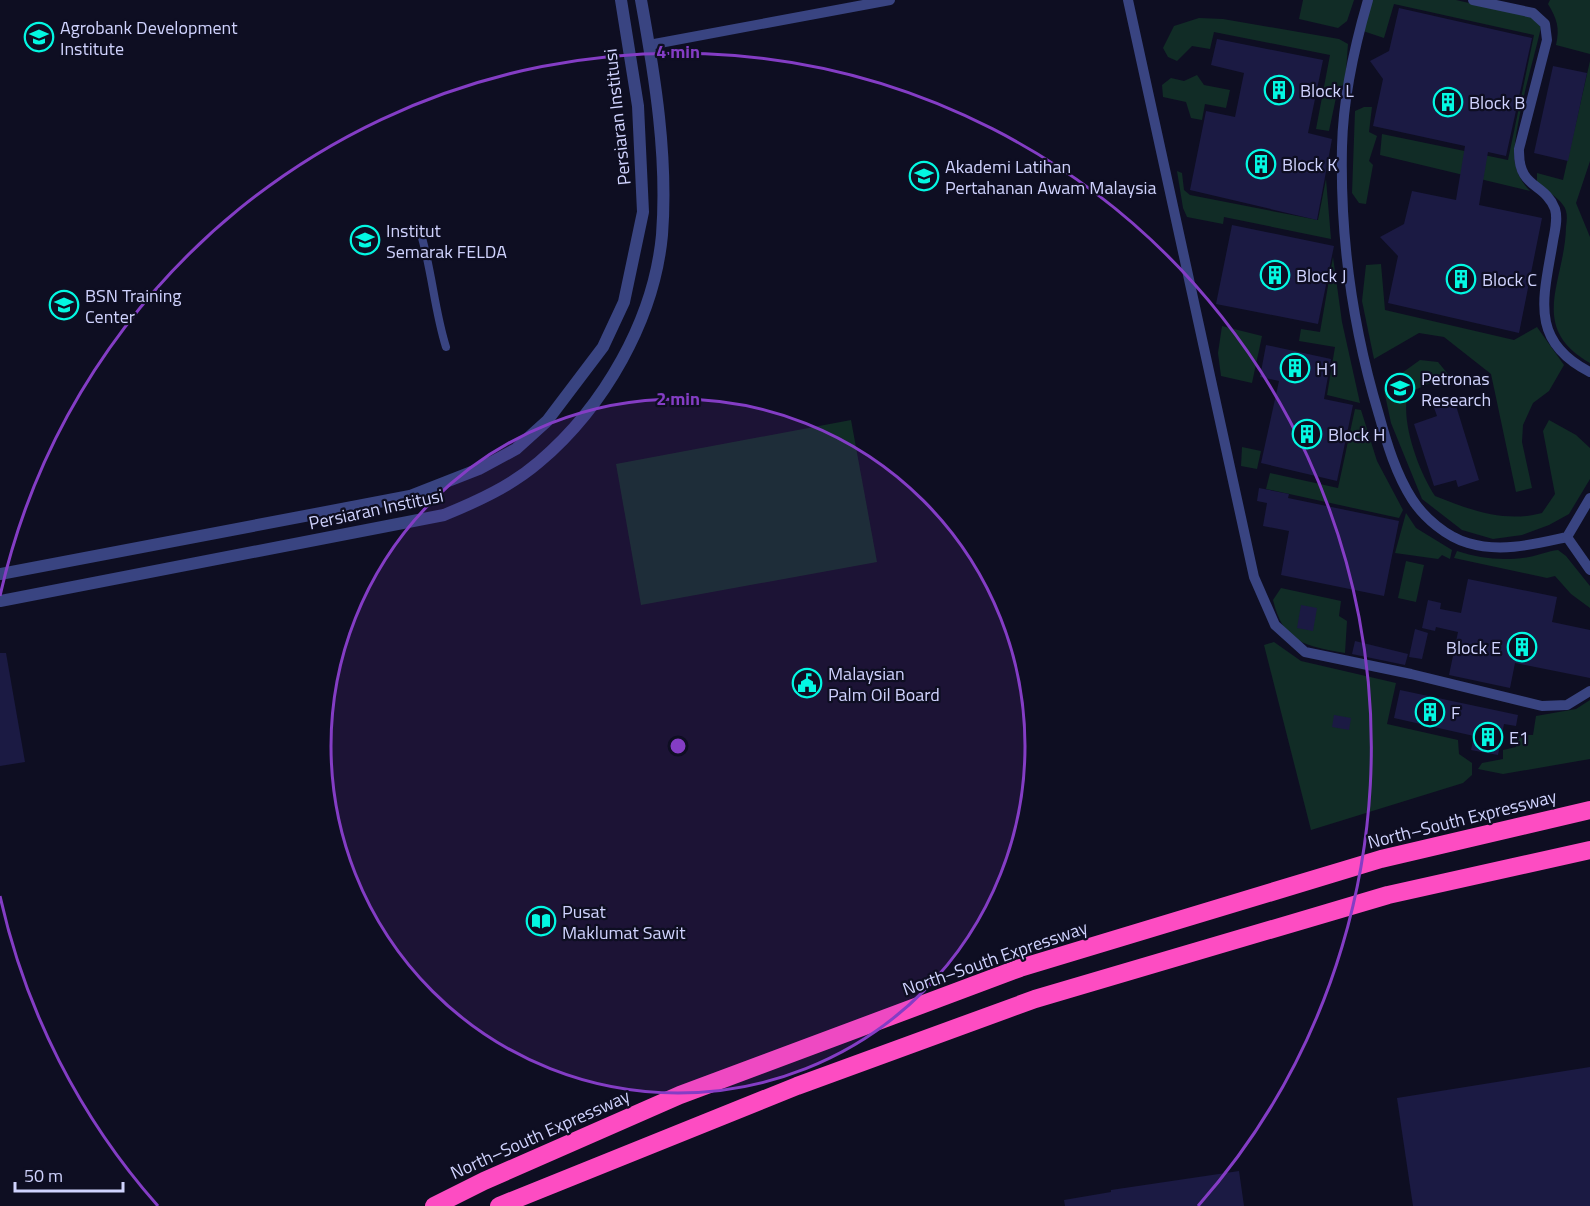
<svg xmlns="http://www.w3.org/2000/svg" width="1590" height="1206" viewBox="0 0 1590 1206" font-family="'Titillium Web',sans-serif">
  <style>
    .green { fill: #112c26 }
    .building { fill: #1b1a43 }
    .lines { fill: none; stroke-linecap: round; stroke-linejoin: round }
    .pedestrian { stroke: #394481; stroke-width: 8 }
    .minor { stroke: #394481; stroke-width: 10 }
    .tertiary { stroke: #394481; stroke-width: 12 }
    .motorway { stroke: #fd4cc2; stroke-width: 18 }
    .ring { fill: none; stroke: #843dc5; stroke-width: 3 }
    .labels { text-anchor: middle; dominant-baseline: central; stroke-width: 4.5; stroke-linejoin: round; paint-order: stroke }
    .poi-label { font-size: 18px; fill: #d0d3fe; stroke: #0e0e22; text-anchor: start }
    .street-label { font-size: 18px; fill: #d0d3fe; stroke: #0e0e22 }
    .centre { fill: #843dc5; stroke: #0e0e22; stroke-width: 3 }
    .ring-label { font-size: 18px; text-anchor: middle; font-weight: bold; fill: #843dc5; stroke: #0e0e22; stroke-width: 4.5; stroke-linejoin: round; paint-order: stroke }
  </style>
  <rect width="100%" height="100%" fill="#0e0e22"/>
  <!-- green -->
  <g class="green">
    <polygon points="1303,0 1354,0 1347,21 1338,28 1299,19"/>
    <path d="M1371,0H1456L1535,18L1541,27C1535,56 1510,138 1515,163C1517,174 1522,183 1530,191L1380,155L1382,134L1508,160L1534,35L1394,4L1384,38L1363,31Z"/>
    <path d="M1550,0H1590V54L1556,45C1560,28 1557,19 1548,4Z"/>
    <polygon points="1199,18 1223,19 1339,39 1348,44 1345,84 1338,88 1329,131 1316,129 1330,55 1214,32 1210,49 1192,46 1177,61 1168,57 1163,48 1174,26"/>
    <path d="M1590,61V161L1576,203L1590,237V363C1527,327 1565,282 1566,227C1567,220 1568,211 1563,205C1557,196 1546,191 1537,186V173L1563,180Z"/>
    <polygon points="1197,75 1204,85 1230,90 1226,108 1205,104 1202,120 1191,118 1186,102 1163,97 1162,85 1171,78 1184,81"/>
    <polygon points="1364,107 1372,107 1369,132 1377,136 1369,161 1373,165 1366,204 1359,203 1352,193 1355,111"/>
    <polygon points="1177,171 1182,173 1184,190 1190,195 1318,220 1326,179 1331,239 1224,217 1223,224 1187,217 1183,208"/>
    <polygon points="1333,257 1342,322 1360,403 1327,395 1335,347 1299,341 1301,329 1320,332"/>
    <polygon points="1381,264 1385,310 1514,340 1537,327 1564,365 1549,391 1533,403 1523,425 1522,442 1532,488 1516,492 1491,374 1444,337 1419,333 1374,359 1362,301 1366,265"/>
    <polygon points="1222,326 1262,336 1252,383 1221,376 1218,353"/>
    <path d="M1420,360L1438,362L1452,379L1435,381L1408,393C1400,421 1419,472 1435,496C1470,510 1505,523 1542,513L1555,494L1543,431L1549,420L1576,435L1590,448V479L1569,514L1549,525L1522,535L1493,539L1462,530L1422,499L1391,423L1384,390L1388,383Z"/>
    <polygon points="1355,409 1361,410 1377,461 1403,510 1399,518 1266,489 1270,473 1338,488"/>
    <polygon points="851,420 877,562 641,605 616,464"/>
    <polygon points="1242,447 1261,451 1257,469 1241,466"/>
    <polygon points="1406,513 1416,528 1452,550 1450,559 1442,555 1438,559 1395,553"/>
    <path d="M1558,550L1566,556L1590,586V608L1571,594L1555,576L1547,578L1454,558L1457,551C1481,559 1504,561 1529,557C1539,555 1548,551 1558,550Z"/>
    <polygon points="1406,561 1424,565 1416,602 1398,598"/>
    <path d="M1281,588L1341,601L1339,616L1347,621L1345,653C1306,646 1283,643 1273,600Z"/>
    <polygon points="1274,642 1301,661 1396,683 1387,724 1458,740 1459,754 1472,763 1472,775 1463,783 1311,830 1264,645"/>
    <polygon points="1590,700 1590,759 1503,774 1478,769 1482,763 1503,759 1503,750 1516,747 1517,735 1533,735 1536,716 1576,709"/>
  </g>
  <!-- building -->
  <g class="building">
    <polygon points="1399,8 1532,38 1506,156 1488,152 1479,205 1542,218 1519,333 1388,303 1398,256 1380,237 1404,224 1412,191 1456,200 1465,146 1373,126 1383,79 1370,61 1389,51"/>
    <polygon points="1217,39 1323,60 1308,133 1332,139 1317,220 1190,190 1206,111 1235,117 1244,73 1211,65"/>
    <polygon points="1553,66 1587,73 1568,161 1534,153"/>
    <polygon points="1232,225 1334,246 1318,324 1216,304"/>
    <polygon points="1266,345 1331,359 1324,399 1353,405 1337,481 1261,463 1279,381 1260,377"/>
    <polygon points="1453,396 1479,480 1458,487 1456,480 1434,486 1414,424 1437,416 1432,402"/>
    <polygon points="1259,488 1289,494 1288,498 1399,521 1384,596 1281,575 1289,531 1263,526 1267,503 1257,501"/>
    <polygon points="1468,579 1557,597 1552,622 1590,630 1590,678 1515,663 1510,688 1449,675 1458,632 1436,627 1435,631 1422,628 1428,600 1441,603 1440,609 1461,613"/>
    <polygon points="1301,605 1317,608 1313,631 1297,628"/>
    <polygon points="1415,629 1428,633 1422,659 1409,657"/>
    <polygon points="1355,641 1408,654 1405,665 1352,654"/>
    <polygon points="0,653 6,653 25,762 0,766"/>
    <polygon points="1400,690 1518,715 1516,726 1504,724 1498,755 1471,750 1474,736 1394,718"/>
    <polygon points="1334,715 1351,718 1349,730 1332,727"/>
    <polygon points="1590,1067 1590,1206 1413,1206 1397,1098"/>
    <polygon points="1239,1171 1244,1206 1065,1206 1064,1200 1111,1192 1111,1190"/>
  </g>
  <g class="lines">
    <!-- pedestrian -->
    <path class="pedestrian" d="M420,231C432,269 434,309 446,347"/>
    <!-- minor -->
    <g class="minor">
      <polyline points="1128,0 1254,577 1275,625 1305,652 1411,674 1542,706 1567,705 1590,691"/>
      <path d="M1368,0C1354,48 1343,97 1342,147C1340,238 1353,329 1379,415C1387,444 1396,474 1412,499C1424,518 1447,537 1468,543C1501,553 1535,544 1567,537L1590,498"/>
      <path d="M1473,0L1533,13L1545,24L1547,40L1519,149C1518,190 1544,181 1555,209C1558,219 1555,230 1553,241C1544,296 1528,341 1590,372"/>
      <polyline points="649,45 890,0"/>
      <polyline points="1567,537 1590,570"/>
    </g>
    <!-- tertiary -->
    <g class="tertiary">
      <polyline points="0,574 410,496 479,469 516,449 547,421 603,347 624,302 643,212 638,106 621,0"/>
      <path d="M0,601L444,515C478,501 511,486 539,462C604,407 654,320 662,235C668,157 655,77 641,0"/>
    </g>
    <!-- motorway -->
    <g class="motorway">
      <polyline points="434,1206 484,1181 680,1095 1020,968 1381,859 1590,810"/>
      <polyline points="499,1206 797,1086 1035,999 1388,895 1590,850"/>
    </g>
  </g>
  <!-- distance rings -->
  <circle cx="678" cy="746" r="347" fill="#843dc5" fill-opacity=".12"/>
  <g class="ring">
    <circle cx="678" cy="746" r="347"/>
    <path d="M158 1206A694 694 0 0 1 0 896M0 596A694 694 0 1 1 1198 1206"/>
  </g>
  <!-- icons -->
  <defs>
    <g id="university-ring" transform="scale(1.5)"><circle r="9.5" fill="#0e0e22" stroke="#03f8e2" stroke-width="1.5"/><path d="M0-5L7-2L0 1L-7-2ZM-4 1L0 2.5L4 1V4Q0 6-4 4Z" fill="#03f8e2"/></g>
    <g id="building-ring" transform="scale(1.5)"><circle r="9.5" fill="#0e0e22" stroke="#03f8e2" stroke-width="1.5"/><path d="M-4-6H4V6H1V3H-1V6H-4ZM-2.5-4.3h1.7v1.8h-1.7ZM.8-4.3h1.7v1.8H.8ZM-2.5-1h1.7V.8h-1.7ZM.8-1h1.7V.8H.8Z" fill="#03f8e2"/></g>
    <g id="civic-ring" transform="scale(1.5)"><circle r="9.5" fill="#0e0e22" stroke="#03f8e2" stroke-width="1.5"/><path d="M-.6-6.5H3V-4.5H.6V-3L4-1V1h2V6H-6V1h2V-1L-.6-3ZM-1.2 2.5V6h2.4V2.5Z" fill="#03f8e2"/></g>
    <g id="library-ring" transform="scale(1.5)"><circle r="9.5" fill="#0e0e22" stroke="#03f8e2" stroke-width="1.5"/><path d="M-6-4Q-3-5.5-.7-3.5V5Q-3 3-6 4ZM6-4Q3-5.5 .7-3.5V5Q3 3 6 4Z" fill="#03f8e2"/></g>
  </defs>
  <g fill-rule="evenodd">
    <use href="#university-ring" x="39" y="37"/>
    <use href="#building-ring" x="1279" y="90"/>
    <use href="#building-ring" x="1448" y="102"/>
    <use href="#building-ring" x="1261" y="164"/>
    <use href="#university-ring" x="924" y="176"/>
    <use href="#university-ring" x="365" y="240"/>
    <use href="#building-ring" x="1275" y="275"/>
    <use href="#building-ring" x="1461" y="279"/>
    <use href="#university-ring" x="64" y="305"/>
    <use href="#building-ring" x="1295" y="368"/>
    <use href="#university-ring" x="1400" y="388"/>
    <use href="#building-ring" x="1307" y="434"/>
    <use href="#building-ring" x="1522" y="647"/>
    <use href="#civic-ring" x="807" y="683"/>
    <use href="#building-ring" x="1430" y="712"/>
    <use href="#building-ring" x="1488" y="737"/>
    <use href="#library-ring" x="541" y="921"/>
  </g>
  <g class="labels">
    <!-- poi labels -->
    <g class="poi-label">
      <text x="60" y="27">Agrobank Development<tspan x="60" dy="21">Institute</tspan></text>
      <text x="1300" y="90">Block L</text>
      <text x="1469" y="102">Block B</text>
      <text x="1282" y="164">Block K</text>
      <text x="945" y="166">Akademi Latihan<tspan x="945" dy="21">Pertahanan Awam Malaysia</tspan></text>
      <text x="386" y="230">Institut<tspan x="386" dy="21">Semarak FELDA</tspan></text>
      <text x="1296" y="275">Block J</text>
      <text x="1482" y="279">Block C</text>
      <text x="85" y="295">BSN Training<tspan x="85" dy="21">Center</tspan></text>
      <text x="1316" y="368">H1</text>
      <text x="1421" y="378">Petronas<tspan x="1421" dy="21">Research</tspan></text>
      <text x="1328" y="434">Block H</text>
      <text x="1501" y="647" text-anchor="end">Block E</text>
      <text x="828" y="673">Malaysian<tspan x="828" dy="21">Palm Oil Board</tspan></text>
      <text x="1451" y="712">F</text>
      <text x="1509" y="737">E1</text>
      <text x="562" y="911">Pusat<tspan x="562" dy="21">Maklumat Sawit</tspan></text>
    </g>
    <!-- street labels -->
    <g class="street-label">
      <text transform="translate(617 117) rotate(-96)">Persiaran Institusi</text>
      <text transform="translate(376 509) rotate(-12)">Persiaran Institusi</text>
      <text transform="translate(1462 819) rotate(-14)">North–South Expressway</text>
      <text transform="translate(995 958) rotate(-19)">North–South Expressway</text>
      <text transform="translate(540 1134) rotate(-24)">North–South Expressway</text>
    </g>
  </g>
  <circle cx="678" cy="746" r="9" class="centre"/>
  <g class="ring-label">
    <text x="678" y="58">4 min</text>
    <text x="678" y="405">2 min</text>
  </g>
  <!-- scale -->
  <path d="M15 1182v9h108v-9" fill="none" stroke="#d0d3fe" stroke-width="3"/>
  <text x="24" y="1182" font-size="18" fill="#d0d3fe" stroke="#0e0e22" stroke-width="4.5" paint-order="stroke">50 m</text>
</svg>
